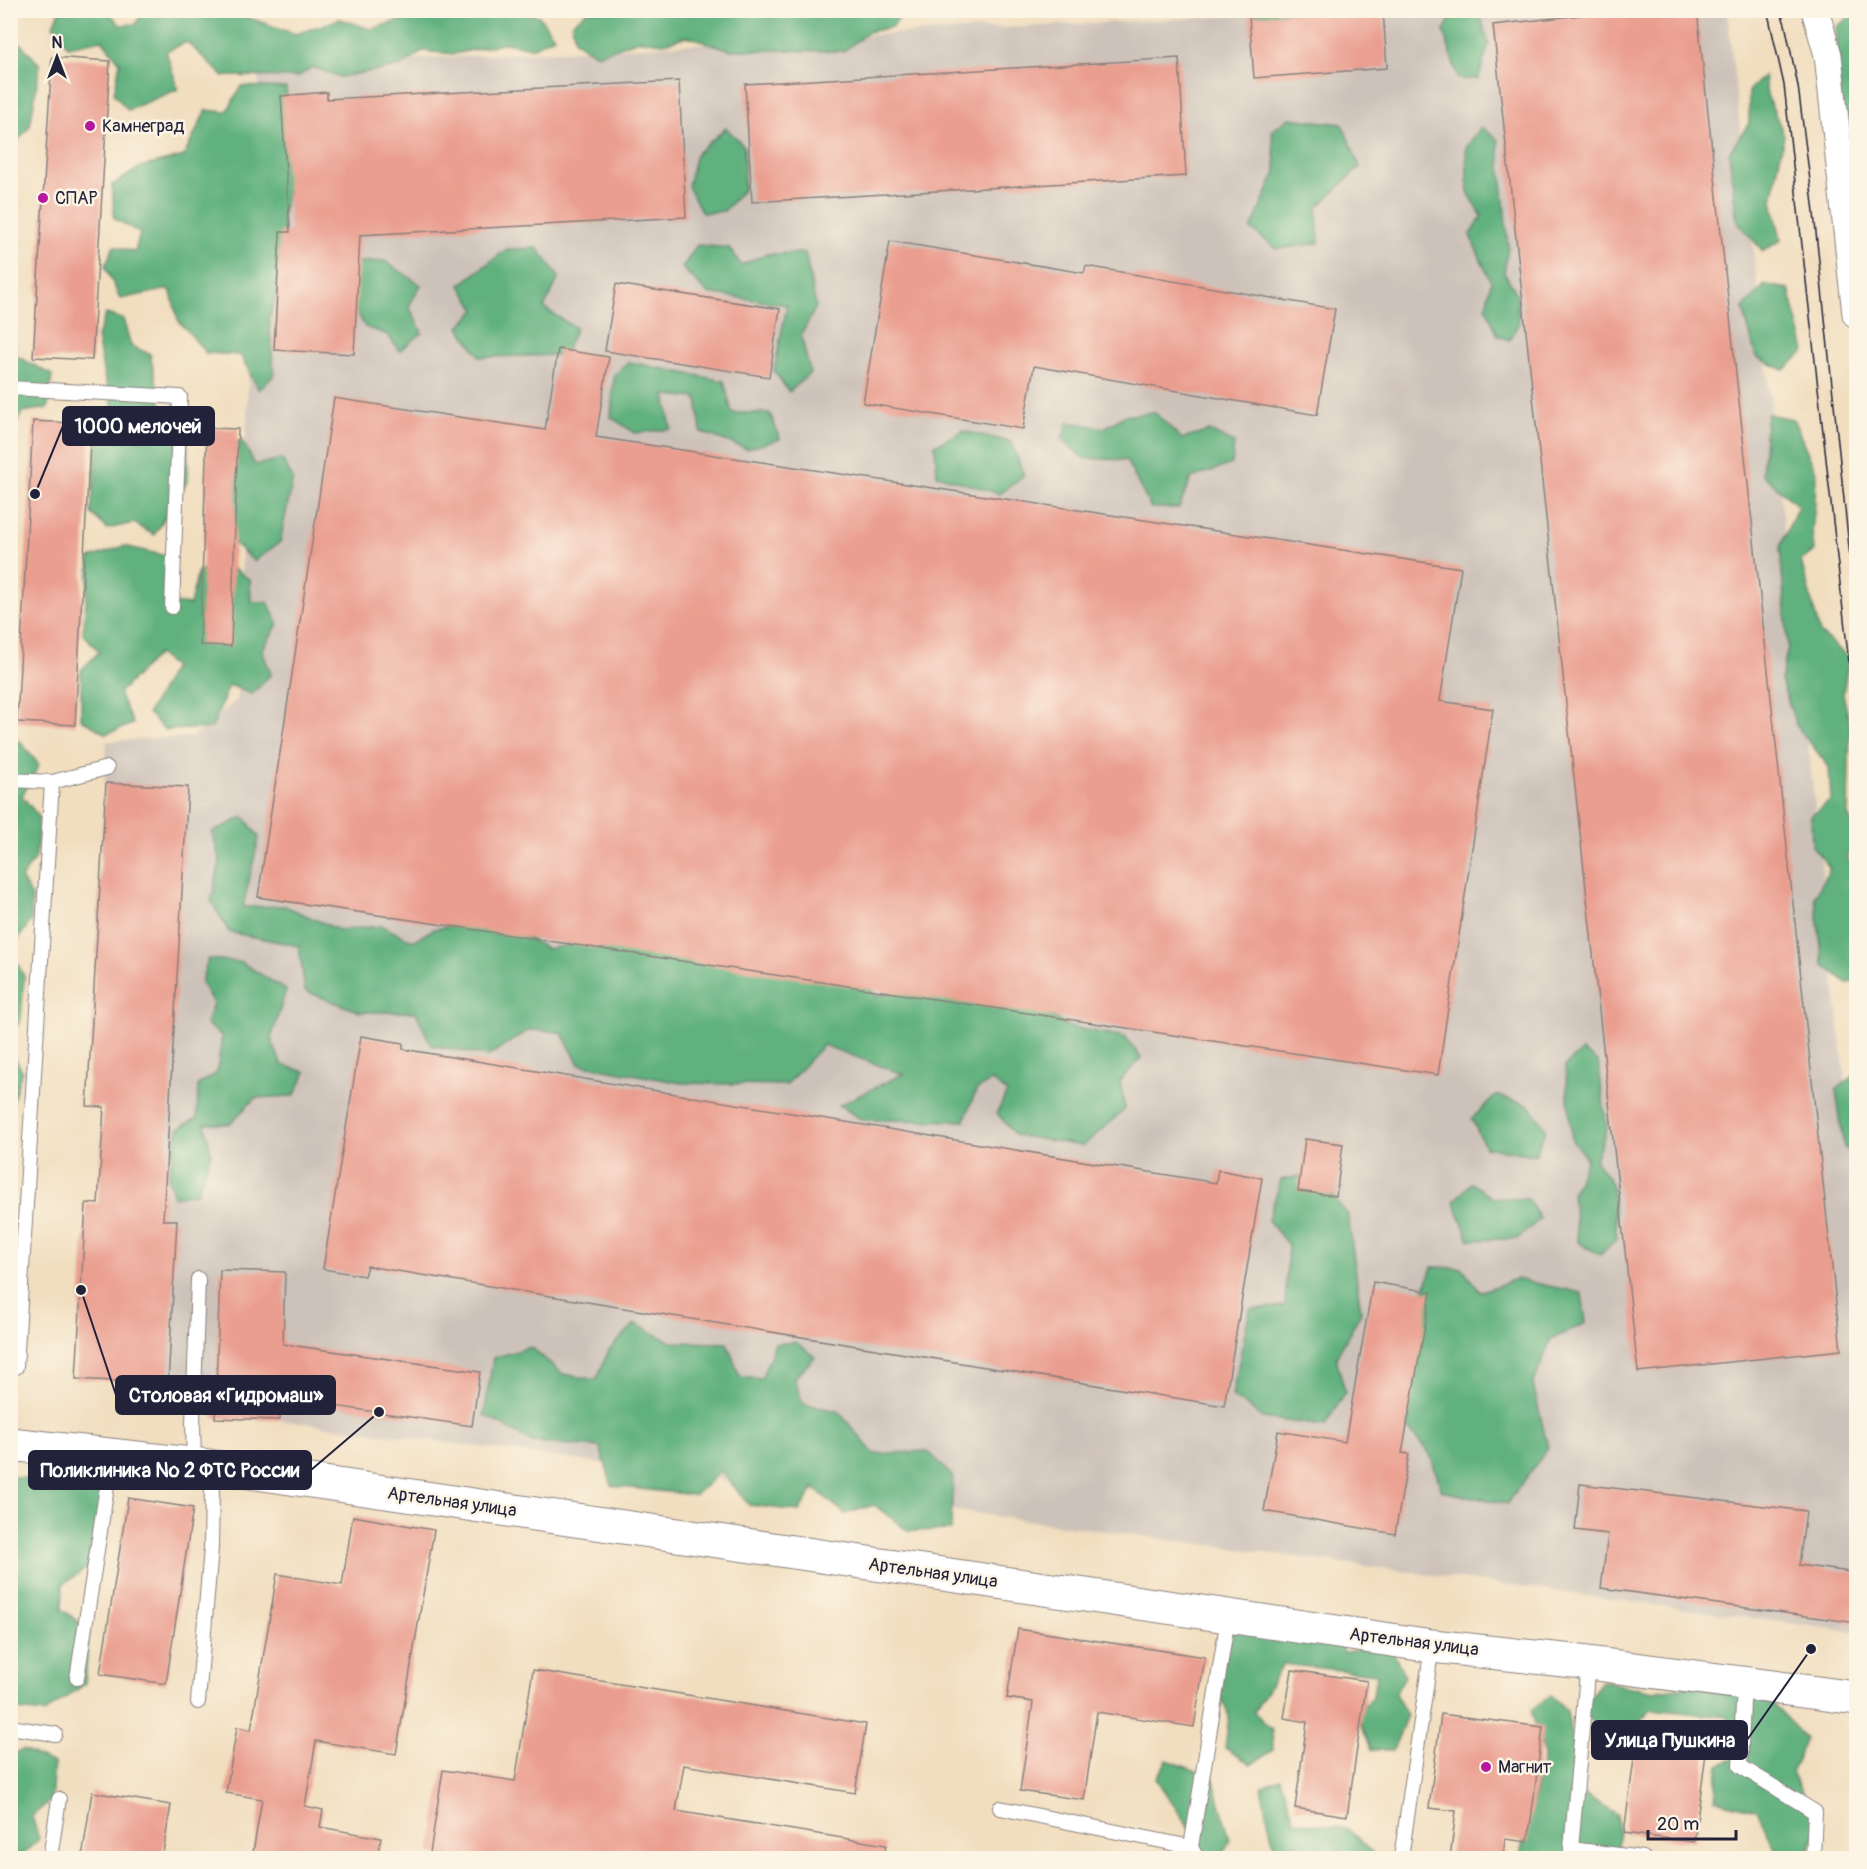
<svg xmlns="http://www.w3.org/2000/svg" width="1867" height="1869" viewBox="0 0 1867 1869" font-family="Pangolin,sans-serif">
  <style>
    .industrial { fill: #cdc2b9 }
    .forest { fill: #60b17e; stroke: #416a5c; stroke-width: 1.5 }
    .building { fill: #ea9e8f }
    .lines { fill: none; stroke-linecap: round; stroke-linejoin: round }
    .lane-casing { stroke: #8a807d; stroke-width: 16 }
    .street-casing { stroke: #8a807d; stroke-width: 29 }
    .secondary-casing { stroke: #8a807d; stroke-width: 35 }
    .lane { stroke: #fff; stroke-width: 14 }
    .street { stroke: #fff; stroke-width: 27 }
    .secondary { stroke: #fff; stroke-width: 33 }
    .tram { stroke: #22223b; stroke-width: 1.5 }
    .poi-dot { fill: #b5179e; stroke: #fcf5e5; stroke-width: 2 }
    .labels { text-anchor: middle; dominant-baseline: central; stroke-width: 5; stroke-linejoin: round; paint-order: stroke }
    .poi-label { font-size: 18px; fill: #22223b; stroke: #fcf5e5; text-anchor: start }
    .street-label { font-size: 18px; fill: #22223b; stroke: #fcf5e5 }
    .leader { fill: none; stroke: #22223b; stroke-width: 2 }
    .callout-dot { fill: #22223b; stroke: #fcf5e5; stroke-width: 2 }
    .callout { fill: #22223b; stroke: #22223b; stroke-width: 2 }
    .callout-label { font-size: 20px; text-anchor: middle; font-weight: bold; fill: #fff }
  </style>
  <rect width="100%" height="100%" fill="#fcf5e5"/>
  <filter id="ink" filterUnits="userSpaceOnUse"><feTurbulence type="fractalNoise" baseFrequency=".0167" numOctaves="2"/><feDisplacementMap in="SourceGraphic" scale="12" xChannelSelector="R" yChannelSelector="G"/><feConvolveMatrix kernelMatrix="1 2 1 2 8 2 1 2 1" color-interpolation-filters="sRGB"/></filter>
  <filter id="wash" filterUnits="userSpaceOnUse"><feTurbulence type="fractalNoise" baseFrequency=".008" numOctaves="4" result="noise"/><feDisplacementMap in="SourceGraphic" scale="24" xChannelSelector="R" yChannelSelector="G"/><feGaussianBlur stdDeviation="1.35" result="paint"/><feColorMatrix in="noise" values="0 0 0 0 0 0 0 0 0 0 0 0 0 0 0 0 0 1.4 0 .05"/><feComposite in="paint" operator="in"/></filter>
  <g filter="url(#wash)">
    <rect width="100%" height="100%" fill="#f1debf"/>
    <!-- industrial -->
    <polygon class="industrial" points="1326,11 1727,11 1856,1179 1856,1632 280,1420 215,1418 168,1384 76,1379 86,1203 98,1203 103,1108 87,1106 107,741 192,737 237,700 259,67"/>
    <!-- forest -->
    <g class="forest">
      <polygon points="511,10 539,16 554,37 532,48 505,43 454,54 423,51 402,66 340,77 312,67 298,77 223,76 187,42 166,51 178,89 128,110 114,94 120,62 102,40 68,47 53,25 60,11 108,11 120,25 136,24 143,11 195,11 203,15 232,12 296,34 340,19 371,29 431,11 461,19 497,11"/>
      <polygon points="588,11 650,10 669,15 677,10 735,10 736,12 741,10 905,11 892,27 868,32 844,51 731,50 687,36 664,43 639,40 597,55 575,41 572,23"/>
      <polygon points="1234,11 1334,11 1321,21 1234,12"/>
      <polygon points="1454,11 1479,11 1489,44 1478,79 1458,79 1444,31"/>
      <polygon points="1856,13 1856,235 1850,196 1853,153 1842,124 1836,27"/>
      <polygon points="10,32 40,65 30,126 11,149"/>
      <polygon points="1764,75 1767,95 1784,135 1772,201 1781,240 1763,251 1737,222 1729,153 1749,123 1749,90"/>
      <polygon points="241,86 286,88 290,179 282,217 288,254 269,319 274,375 259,390 240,355 206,353 178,320 170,289 120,299 105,266 114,246 135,252 140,233 114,218 112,185 141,167 184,156 206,110 227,112"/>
      <polygon points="1289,118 1342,124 1360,167 1317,208 1319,243 1277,249 1251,229 1276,172 1272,131"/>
      <polygon points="1481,127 1498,140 1508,247 1504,273 1516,292 1519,322 1510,340 1498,336 1486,307 1491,282 1470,235 1482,216 1468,192 1466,148"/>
      <polygon points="726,128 744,146 744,189 724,211 702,213 688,186 696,154"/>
      <polygon points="11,221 20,249 11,259 10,259"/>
      <polygon points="697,245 729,248 741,265 766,254 805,253 816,307 801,335 810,373 789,392 774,371 787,305 707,293 682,268"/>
      <polygon points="537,248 559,277 544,308 576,328 564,355 480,357 459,327 476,310 460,285 507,249"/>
      <polygon points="385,261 421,285 409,306 422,333 399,351 388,335 365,327 341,283 349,263"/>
      <polygon points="1765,285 1789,289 1805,351 1784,370 1756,357 1743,308"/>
      <polygon points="11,311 14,316 15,355 52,375 48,408 22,412 11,436"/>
      <polygon points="106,314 123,319 131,346 150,354 162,409 187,424 188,480 154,535 134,523 107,529 91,513 99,420 113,405 104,375 97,337"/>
      <polygon points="629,362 724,381 732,413 770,413 780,439 747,449 701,432 697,398 665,395 671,429 635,433 611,417 614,375"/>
      <polygon points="1154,412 1182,439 1210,431 1234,443 1232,464 1191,478 1179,508 1151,508 1126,460 1084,458 1062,440 1068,422 1105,428 1124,416"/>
      <polygon points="1767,414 1793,419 1816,472 1815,503 1812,531 1814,551 1801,561 1820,633 1849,658 1843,694 1850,725 1848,815 1856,831 1856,843 1847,855 1856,879 1856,981 1847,983 1823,964 1815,897 1830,868 1812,846 1811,816 1831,800 1829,767 1796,725 1781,680 1788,647 1780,547 1798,506 1762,474"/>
      <polygon points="963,431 1011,442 1024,475 1000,494 937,475 935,445"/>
      <polygon points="242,440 255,465 282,459 293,479 280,542 254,561 221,532 224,450"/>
      <polygon points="124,546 167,556 165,602 190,605 198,571 224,562 250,580 251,602 268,602 278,624 262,650 271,674 252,694 229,685 212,728 165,730 148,713 174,667 158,654 119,693 133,724 106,734 81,719 81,670 99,652 83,633 90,558"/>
      <polygon points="11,741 20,741 39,765 22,796 39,817 36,857 21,878 32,897 31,921 11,949"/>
      <polygon points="244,817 259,837 243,907 285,906 339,930 382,926 413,941 434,929 491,919 548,949 613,936 851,969 876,996 925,985 1023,999 1067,1026 1125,1037 1141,1058 1120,1081 1125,1109 1083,1146 1015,1135 997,1113 1007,1092 991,1080 976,1091 964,1121 862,1120 839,1105 903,1074 823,1045 786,1085 681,1083 579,1064 561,1032 529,1030 488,1056 431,1045 416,1012 360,1012 305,991 299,946 229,932 211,901 220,861 212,832"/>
      <polygon points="11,950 24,977 21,1019 11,1036"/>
      <polygon points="208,959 241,962 286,990 271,1039 282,1065 306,1072 294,1096 255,1098 230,1124 205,1124 211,1153 197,1193 174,1197 168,1178 178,1129 197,1118 198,1085 217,1073 222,1036 206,1024 213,1003 201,982"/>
      <polygon points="11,1051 22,1071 11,1106 10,1051"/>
      <polygon points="1582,1051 1598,1062 1607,1129 1595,1159 1612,1184 1617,1238 1600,1255 1578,1242 1572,1194 1587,1159 1572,1140 1565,1066"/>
      <polygon points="1856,1074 1856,1158 1844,1147 1836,1090"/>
      <polygon points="1495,1095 1530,1106 1546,1129 1535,1155 1485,1147 1472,1119"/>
      <polygon points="1314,1173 1348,1215 1361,1312 1336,1358 1345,1392 1325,1426 1263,1418 1232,1396 1250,1309 1285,1306 1288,1245 1268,1220 1281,1180"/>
      <polygon points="1472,1183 1493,1198 1528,1199 1540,1219 1517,1239 1469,1240 1454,1201"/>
      <polygon points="1432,1267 1462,1268 1480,1292 1516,1279 1582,1293 1586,1323 1551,1339 1533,1385 1548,1448 1507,1504 1442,1491 1430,1454 1394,1413 1412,1327"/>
      <polygon points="635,1324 671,1342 727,1343 740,1377 761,1379 775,1344 796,1342 815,1357 794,1378 803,1404 838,1411 874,1454 928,1451 953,1477 951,1530 908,1531 874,1505 845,1514 814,1488 799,1511 749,1505 721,1471 695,1495 612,1486 600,1447 532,1442 484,1415 493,1358 531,1347 563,1374 596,1380 609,1350"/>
      <polygon points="75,1468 113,1502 97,1561 63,1584 62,1609 89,1630 85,1684 44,1713 11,1709 11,1476 29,1479"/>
      <polygon points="1316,1621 1330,1624 1344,1653 1369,1646 1392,1650 1405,1676 1395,1694 1407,1715 1393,1750 1372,1750 1356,1712 1373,1697 1376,1674 1283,1664 1254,1712 1272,1730 1273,1750 1251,1764 1225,1748 1229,1716 1213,1679 1230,1633 1244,1630 1279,1642"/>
      <polygon points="1602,1681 1653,1692 1709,1683 1758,1689 1806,1739 1791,1773 1821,1824 1805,1858 1786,1858 1778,1855 1756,1810 1715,1800 1719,1765 1750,1752 1727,1717 1651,1709 1636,1725 1605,1742 1582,1707"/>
      <polygon points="1551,1695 1567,1711 1581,1793 1617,1814 1620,1858 1520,1858 1520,1855 1544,1756 1531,1710"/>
      <polygon points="23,1750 54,1764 51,1800 32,1816 39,1839 19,1858 11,1858 11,1754"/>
      <polygon points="1167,1760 1213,1777 1230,1840 1221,1858 1180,1858 1192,1832 1156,1779"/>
      <polygon points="1280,1778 1295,1821 1348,1829 1378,1858 1292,1858 1274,1847 1261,1787"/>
    </g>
    <g id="blocks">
      <!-- building -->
      <g class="building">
        <polygon points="1326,10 1383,10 1387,68 1254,78 1249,16"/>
        <polygon points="1626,10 1697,10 1841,1350 1638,1372 1493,25"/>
        <polygon points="52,57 110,61 92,360 33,357"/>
        <polygon points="1179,58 1186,176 752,202 745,84"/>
        <polygon points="679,81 686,217 360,235 354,354 274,350 280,232 290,232 281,96 327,92 327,99"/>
        <polygon points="890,241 1084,273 1086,266 1335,309 1317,415 1034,366 1023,429 863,403"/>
        <polygon points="616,284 780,309 769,377 605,351"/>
        <polygon points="558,349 609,357 596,437 1461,568 1440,701 1493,709 1438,1075 258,897 334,398 545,430"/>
        <polygon points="33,421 91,424 75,725 17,722"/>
        <polygon points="207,428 238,429 231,646 200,645"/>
        <polygon points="106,783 188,787 163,1220 177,1220 168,1384 76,1379 86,1203 98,1204 104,1107 87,1106"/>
        <polygon points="361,1036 403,1043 403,1049 1216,1183 1218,1170 1262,1178 1224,1406 367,1266 364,1276 323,1269"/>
        <polygon points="1305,1139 1343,1144 1336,1196 1298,1191"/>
        <polygon points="220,1270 285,1272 283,1344 480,1372 472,1426 280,1398 280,1420 215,1418"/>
        <polygon points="1373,1282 1431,1292 1402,1453 1409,1454 1395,1534 1264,1511 1278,1431 1345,1442"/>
        <polygon points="1580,1484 1806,1511 1799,1565 1857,1573 1857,1623 1601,1588 1608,1534 1575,1530"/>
        <polygon points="128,1498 193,1508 166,1684 100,1674"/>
        <polygon points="353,1516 434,1530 396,1754 316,1741 305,1806 323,1810 320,1827 381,1838 377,1858 324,1858 296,1854 295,1858 252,1858 262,1799 226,1793 237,1727 251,1730 277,1574 342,1585"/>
        <polygon points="1018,1629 1205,1657 1194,1727 1097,1712 1084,1800 1020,1791 1033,1702 1007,1698"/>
        <polygon points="533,1670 866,1724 855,1793 684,1765 676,1811 886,1845 884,1858 467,1858 430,1853 443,1770 515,1781"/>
        <polygon points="1292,1670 1367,1681 1347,1816 1295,1808 1307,1722 1284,1718"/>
        <polygon points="1441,1714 1543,1727 1528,1842 1505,1839 1503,1858 1450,1858 1456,1811 1429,1808"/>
        <polygon points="1637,1737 1707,1746 1694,1842 1624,1833"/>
        <polygon points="92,1792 171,1805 162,1858 82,1858"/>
      </g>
    </g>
  </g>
  <g filter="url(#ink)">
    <use href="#blocks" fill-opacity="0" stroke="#8a807d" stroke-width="1.5"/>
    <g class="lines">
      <!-- lane casing -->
      <g class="lane-casing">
        <g id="lane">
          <polyline points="10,388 180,397 172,607"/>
          <polyline points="10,780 52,782 107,768"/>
          <polyline points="16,1367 52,782"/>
          <polyline points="194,1464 193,1423 198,1279"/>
          <polyline points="77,1678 112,1455"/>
          <polyline points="1744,1683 1740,1766 1815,1812 1813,1858"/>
          <polyline points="198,1702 211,1548 212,1488 209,1466"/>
          <polyline points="10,1727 55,1734"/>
          <polyline points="1000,1808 1191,1847 1228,1617"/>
          <polyline points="1571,1849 1588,1663"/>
          <polyline points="50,1858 59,1799"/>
          <polyline points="1181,1858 1191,1847 1197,1858"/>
          <polyline points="1401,1858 1432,1646"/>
          <polyline points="1570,1858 1571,1849 1643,1858"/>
        </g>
      </g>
      <!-- street casing -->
      <g class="street-casing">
        <polyline id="street" points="1815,10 1828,55 1856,314"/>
      </g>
      <!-- secondary casing -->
      <g class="secondary-casing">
        <polyline id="secondary" points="10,1444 209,1466 1432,1646 1573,1661 1856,1698"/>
      </g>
      <!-- lane -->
      <use href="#lane" class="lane"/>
      <!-- street -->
      <use href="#street" class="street"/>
      <!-- secondary -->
      <use href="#secondary" class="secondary"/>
      <!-- tram -->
      <g class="tram">
        <polyline points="1765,10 1769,18 1784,85 1856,726"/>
        <polyline points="1780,10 1785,24 1798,86 1813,204 1856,614"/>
      </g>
    </g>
  </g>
  <!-- markers -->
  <g class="poi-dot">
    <circle cx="90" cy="126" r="6"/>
    <circle cx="43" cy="198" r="6"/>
    <circle cx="1486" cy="1767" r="6"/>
  </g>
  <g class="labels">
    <!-- poi labels -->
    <g class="poi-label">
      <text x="102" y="126">Камнеград</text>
      <text x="55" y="198">СПАР</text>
      <text x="1498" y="1767">Магнит</text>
    </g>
    <!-- street labels -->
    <g class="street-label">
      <text transform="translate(452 1502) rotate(8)">Артельная улица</text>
      <text transform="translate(933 1573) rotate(8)">Артельная улица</text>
      <text transform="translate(1414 1642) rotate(7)">Артельная улица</text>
    </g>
  </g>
  <!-- callouts -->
  <path class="leader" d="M35 494L63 426M81 1290L116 1395M379 1412L311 1470M1811 1649L1747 1740"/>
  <g class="callout-dot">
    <circle cx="35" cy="494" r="6"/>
    <circle cx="81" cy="1290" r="6"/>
    <circle cx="379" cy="1412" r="6"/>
    <circle cx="1811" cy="1649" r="6"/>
  </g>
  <g class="callout">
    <rect x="63" y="407" width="151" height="38" rx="6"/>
    <rect x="116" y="1376" width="219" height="38" rx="6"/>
    <rect x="29" y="1451" width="282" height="38" rx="6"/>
    <rect x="1592" y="1721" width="155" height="38" rx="6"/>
  </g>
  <g class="callout-label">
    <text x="138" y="433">1000 мелочей</text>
    <text x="226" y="1402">Столовая «Гидромаш»</text>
    <text x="170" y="1477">Поликлиника № 2 ФТС России</text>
    <text x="1670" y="1747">Улица Пушкина</text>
  </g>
  <!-- margin -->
  <rect width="1867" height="1869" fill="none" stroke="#fcf5e5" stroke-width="36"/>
  <!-- north arrow -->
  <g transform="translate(57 57)" stroke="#fcf5e5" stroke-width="4.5" paint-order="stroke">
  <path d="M0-4.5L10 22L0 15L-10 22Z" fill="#22223b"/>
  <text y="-9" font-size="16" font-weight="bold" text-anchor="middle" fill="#22223b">N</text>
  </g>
  <!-- scale -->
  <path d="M1648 1830v9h88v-9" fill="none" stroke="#22223b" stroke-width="3"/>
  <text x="1657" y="1830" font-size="18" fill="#22223b" stroke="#fcf5e5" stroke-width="4.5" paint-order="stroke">20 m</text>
</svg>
